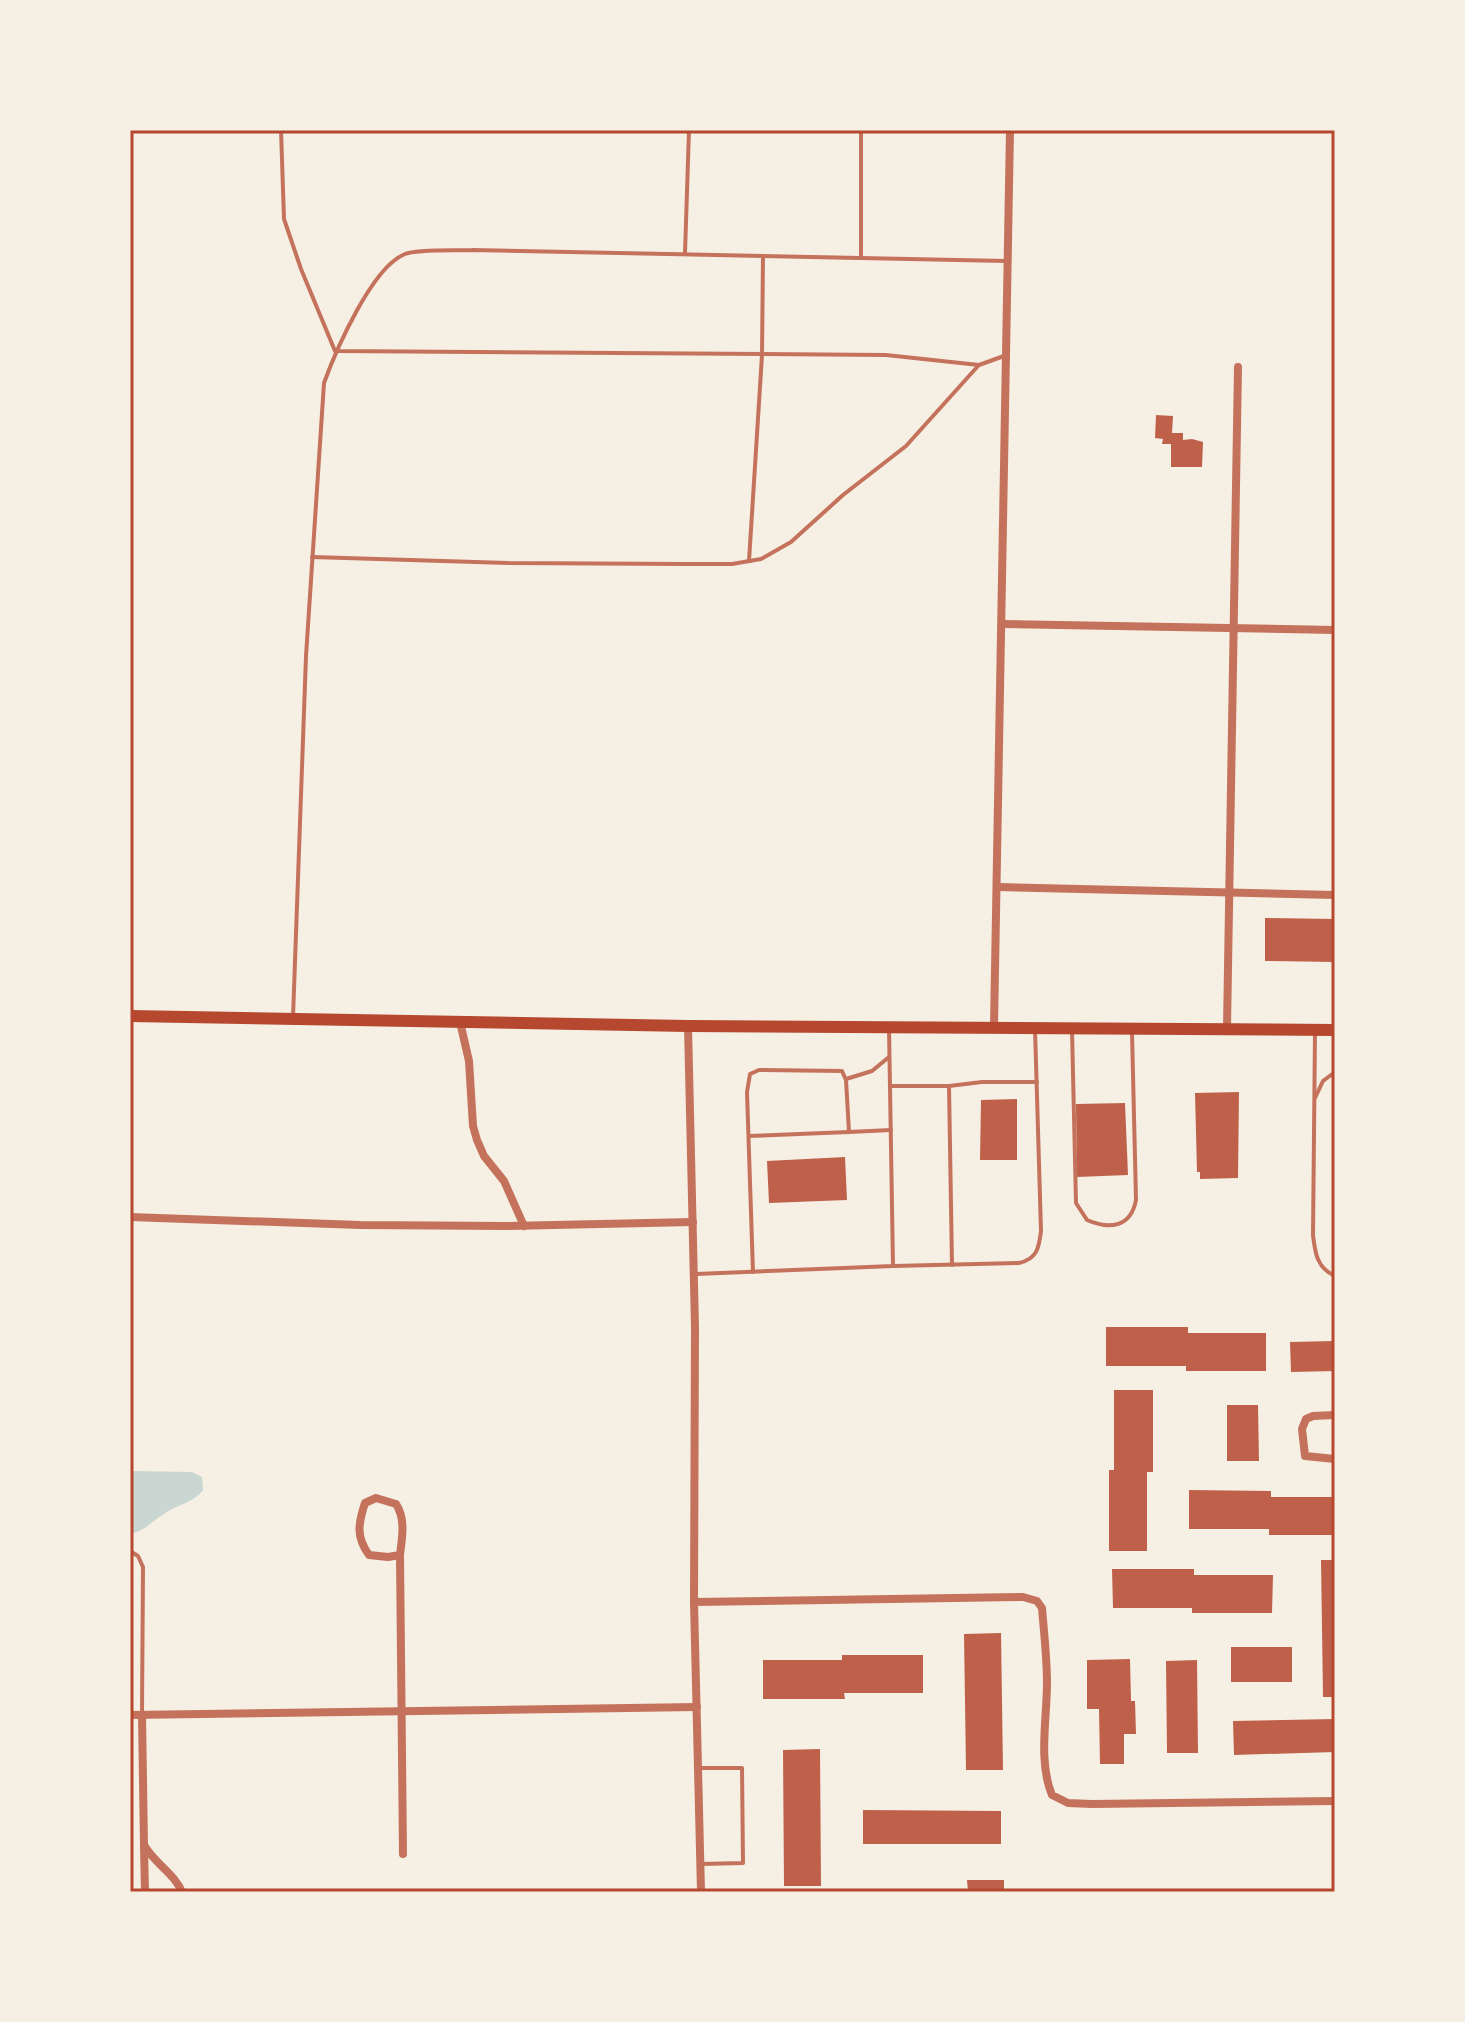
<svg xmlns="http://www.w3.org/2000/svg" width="1465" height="2022" viewBox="0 0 1465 2022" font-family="'Noto Sans',sans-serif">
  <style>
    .water { fill: #c9d6d2 }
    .building { fill: #bf614a }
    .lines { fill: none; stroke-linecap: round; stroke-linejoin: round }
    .service { stroke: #c5725c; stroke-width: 4 }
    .minor { stroke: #c5725c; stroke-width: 8 }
    .primary { stroke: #b5482f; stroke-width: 12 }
    .neatline { fill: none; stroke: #b5482f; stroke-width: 3 }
  </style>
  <rect width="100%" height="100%" fill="#f6efe4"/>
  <!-- water -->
  <path class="water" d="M130,1471L192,1472L202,1477L203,1490C192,1504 178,1504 164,1514C152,1521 145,1531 130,1534Z"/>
  <!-- building -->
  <g class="building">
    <polygon points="1156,415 1173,416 1172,433 1183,433 1183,440 1192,439 1203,442 1202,467 1171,467 1171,444 1162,444 1163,439 1155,438"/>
    <polygon points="1265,918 1335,919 1335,962 1265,961"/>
    <polygon points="1239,1092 1238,1178 1200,1179 1200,1172 1197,1172 1195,1093"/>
    <polygon points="1017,1099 1017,1160 980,1160 981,1100"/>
    <polygon points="1125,1103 1128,1175 1077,1177 1076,1104"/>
    <polygon points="845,1157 847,1200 769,1203 767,1161"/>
    <polygon points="1106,1327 1188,1327 1188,1333 1266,1333 1266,1371 1186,1371 1186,1366 1106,1366"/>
    <polygon points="1335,1341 1335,1371 1291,1372 1290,1342"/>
    <polygon points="1114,1390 1153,1390 1153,1472 1147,1472 1147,1551 1109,1551 1109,1470 1114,1470"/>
    <polygon points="1227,1405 1258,1405 1259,1461 1227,1461"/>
    <polygon points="1189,1490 1271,1491 1271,1497 1335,1497 1335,1535 1269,1535 1269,1529 1189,1529"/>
    <polygon points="1321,1560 1335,1560 1335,1697 1323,1697"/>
    <polygon points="1112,1569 1194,1569 1194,1575 1273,1575 1272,1613 1192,1613 1192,1608 1113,1608"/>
    <polygon points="1001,1633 1003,1770 966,1770 964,1634"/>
    <rect x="1231" y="1647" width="61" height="35"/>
    <polygon points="842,1655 923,1655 923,1693 844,1693 845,1699 763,1699 763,1660 842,1660"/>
    <polygon points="1130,1659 1131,1701 1135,1701 1136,1734 1124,1734 1124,1764 1100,1764 1099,1709 1087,1709 1087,1660"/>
    <polygon points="1197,1660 1198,1753 1167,1753 1166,1661"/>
    <polygon points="1335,1719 1335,1752 1234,1755 1233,1721"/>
    <polygon points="820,1749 821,1886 784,1886 783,1750"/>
    <polygon points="863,1810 1001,1811 1001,1844 863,1844"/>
    <polygon points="967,1880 1004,1880 1004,1892 968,1892"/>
  </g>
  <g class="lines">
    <!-- service -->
    <g class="service">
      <polyline points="281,130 284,219 301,269 335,351 886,355 979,365 1004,356"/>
      <polyline points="685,253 689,130"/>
      <polyline points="861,257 861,130"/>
      <polyline points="312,557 508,563 684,564 732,564 761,559 791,542 843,495 906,446 978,366"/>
      <polyline points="749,561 762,355 763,256"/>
      <path d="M293,1017L306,656L324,383C336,350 372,267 405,254C418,249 458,251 473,250L1006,261"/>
      <path d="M1072,1030L1076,1203L1087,1220C1110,1230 1131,1227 1136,1200L1132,1032"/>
      <path d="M1315,1032L1313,1235C1315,1253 1317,1268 1335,1276"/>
      <polyline points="846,1079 872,1071 889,1057"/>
      <polyline points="891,1086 949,1086 952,1265"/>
      <polyline points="949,1086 982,1082 1037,1082"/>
      <polyline points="1315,1098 1323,1081 1335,1072"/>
      <polyline points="749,1136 849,1132"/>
      <path d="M893,1266L1019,1263C1037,1259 1039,1248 1041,1231L1035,1029"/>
      <polyline points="753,1272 747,1092 750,1074 759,1070 842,1071 846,1080 849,1132 891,1130"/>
      <polyline points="696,1274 893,1266 889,1028"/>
      <polyline points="130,1551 138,1556 143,1567 142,1713"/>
      <polyline points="699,1768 742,1768 743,1863 701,1864"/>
    </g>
    <!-- minor -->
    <g class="minor">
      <polyline points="1002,624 1335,630"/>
      <polyline points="997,887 1335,895"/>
      <polyline points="460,1022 469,1061 473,1126 477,1140 484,1156 504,1181 524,1226"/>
      <polyline points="688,1026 695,1327 694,1602 701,1892"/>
      <polyline points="994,1026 1010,130"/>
      <polyline points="1227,1028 1238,367"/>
      <polyline points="130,1217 360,1225 506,1226 693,1222"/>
      <polyline points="1335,1415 1313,1416 1306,1419 1302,1429 1305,1456 1335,1459"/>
      <path d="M376,1498L396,1504C406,1519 402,1538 400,1555L388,1557L369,1555C356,1537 358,1524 365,1503Z"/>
      <polyline points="400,1555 403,1854"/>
      <path d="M694,1602L1023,1597L1037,1601L1042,1608C1044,1633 1047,1658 1047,1683C1047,1718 1038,1762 1052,1795L1068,1803L1092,1804L1335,1801"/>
      <polyline points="130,1715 697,1707"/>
      <path d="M142,1715L144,1845C154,1863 175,1874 182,1892"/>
      <polyline points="144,1846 145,1892"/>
    </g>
    <!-- primary -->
    <polyline class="primary" points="130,1016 688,1026 1335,1030"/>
  </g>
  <!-- border -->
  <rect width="1465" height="2022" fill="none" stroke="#f6efe4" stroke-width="264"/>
  <rect x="132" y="132" width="1201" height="1758" class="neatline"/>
</svg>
